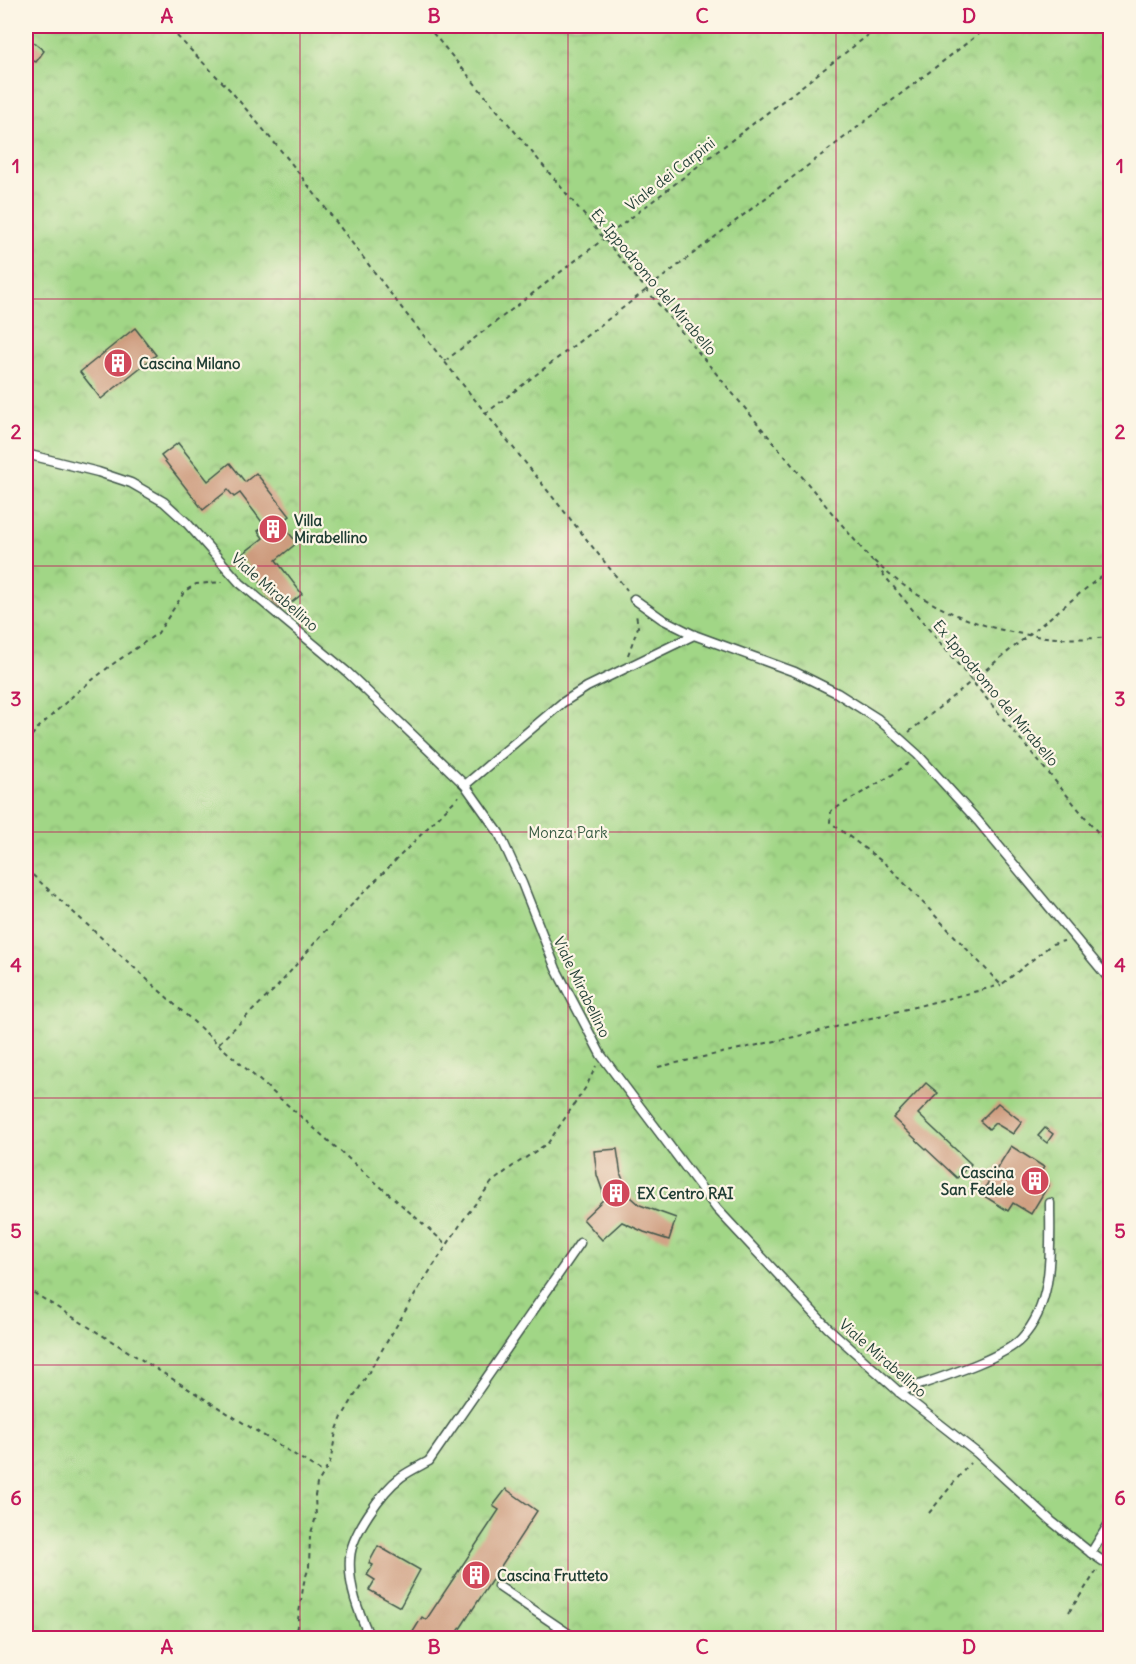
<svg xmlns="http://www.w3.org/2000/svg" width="1136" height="1664" viewBox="0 0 1136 1664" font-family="Delius,sans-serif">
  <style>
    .park { fill: url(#park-crowns); stroke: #608a5d; stroke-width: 1.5 }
    .building { fill: #cd9b7e }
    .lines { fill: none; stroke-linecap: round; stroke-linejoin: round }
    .lane-casing { stroke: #3f5549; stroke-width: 11 }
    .path { stroke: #3f5549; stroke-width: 2; stroke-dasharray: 4.5 4.5; stroke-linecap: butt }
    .lane { stroke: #fff; stroke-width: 8 }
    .grid { fill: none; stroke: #c2185b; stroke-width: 1.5; stroke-opacity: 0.55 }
    .labels { text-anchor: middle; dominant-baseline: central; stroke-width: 4.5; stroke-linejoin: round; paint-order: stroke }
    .street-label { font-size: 15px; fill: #1f3d34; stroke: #fcf5e5 }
    .poi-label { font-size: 15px; font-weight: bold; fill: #1f3d34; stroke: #fcf5e5; text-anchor: start }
    .park-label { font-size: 15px; fill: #395c44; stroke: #fcf5e5 }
    .neatline { fill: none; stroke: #c2185b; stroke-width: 2 }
    .grid-label { font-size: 20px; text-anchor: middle; font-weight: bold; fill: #c2185b }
  </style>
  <defs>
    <pattern id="park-crowns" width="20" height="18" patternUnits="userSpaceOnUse" patternTransform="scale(1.5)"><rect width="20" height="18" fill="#a1d686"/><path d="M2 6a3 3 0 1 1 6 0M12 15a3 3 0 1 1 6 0" fill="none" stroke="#83af6e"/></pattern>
  </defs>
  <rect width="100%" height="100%" fill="#fcf5e5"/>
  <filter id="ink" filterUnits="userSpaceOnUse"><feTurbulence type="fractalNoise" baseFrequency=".0167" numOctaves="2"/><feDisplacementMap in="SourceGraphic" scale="12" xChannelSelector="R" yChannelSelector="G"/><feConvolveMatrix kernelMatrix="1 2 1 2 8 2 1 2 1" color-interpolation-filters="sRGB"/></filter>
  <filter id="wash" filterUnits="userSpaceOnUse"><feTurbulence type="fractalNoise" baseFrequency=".008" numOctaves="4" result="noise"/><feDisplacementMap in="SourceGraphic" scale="24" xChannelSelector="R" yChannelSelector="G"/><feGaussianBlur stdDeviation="1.35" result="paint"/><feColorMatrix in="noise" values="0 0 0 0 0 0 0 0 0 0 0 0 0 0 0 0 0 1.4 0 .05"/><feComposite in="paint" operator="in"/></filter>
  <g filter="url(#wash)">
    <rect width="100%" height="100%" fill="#f2ddbe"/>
    <!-- park -->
    <rect class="park" x="26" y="26" width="1084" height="1612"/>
    <g id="blocks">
      <!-- building -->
      <g class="building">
        <polygon points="26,36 44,51 36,62 34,61 26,66"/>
        <polygon points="135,328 156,355 101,399 80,372"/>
        <polygon points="178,443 208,481 230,463 245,482 256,473 290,516 281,523 297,543 276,560 302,594 282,610 240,556 263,538 258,531 265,526 240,493 234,497 228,490 203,510 161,456"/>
        <polygon points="926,1083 938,1093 918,1114 971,1164 957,1178 893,1118"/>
        <polygon points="998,1103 1022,1122 1013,1134 995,1123 989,1129 980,1121"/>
        <polygon points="1045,1128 1053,1134 1047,1143 1038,1136"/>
        <polygon points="1011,1146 1044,1167 1038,1177 1049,1184 1031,1214 1013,1203 1008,1211 981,1194"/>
        <polygon points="617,1149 621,1175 631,1197 640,1205 676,1218 669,1240 644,1232 622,1222 602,1240 583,1219 605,1198 597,1175 594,1151"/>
        <polygon points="506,1489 537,1511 454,1638 417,1638 411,1635 422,1617 426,1620 499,1510 493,1506"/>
        <polygon points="378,1546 420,1570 400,1607 369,1590 375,1580 367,1575 373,1565 369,1563"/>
      </g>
    </g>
  </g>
  <g filter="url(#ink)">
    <use href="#blocks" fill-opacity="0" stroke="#3f5549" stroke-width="1.5"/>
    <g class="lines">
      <!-- lane casing -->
      <g class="lane-casing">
        <g id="lane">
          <polyline points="26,454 98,472 131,483 164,502 186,522 240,583 347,672 465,785 499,833 522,883 556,969 601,1055 717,1209 828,1328 899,1392 977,1453 1051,1521 1091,1553 1110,1566"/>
          <polyline points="634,599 662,619 694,635 795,672 837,693 878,719 918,755 978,821 1110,980"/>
          <polyline points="465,785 562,703 587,687 694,635"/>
          <path d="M899,1392C929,1381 1001,1360 1021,1339C1055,1303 1050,1248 1050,1203"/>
          <polyline points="1091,1553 1110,1522"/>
          <polyline points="498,1586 575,1638"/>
          <path d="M370,1638C359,1613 348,1587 350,1558C351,1535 382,1491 401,1477C409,1471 420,1466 429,1461L580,1243"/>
        </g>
      </g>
      <!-- path -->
      <g class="path">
        <polyline points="34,26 37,29"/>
        <polyline points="162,26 175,34 230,90 288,159 404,311 627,590"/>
        <polyline points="427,26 1110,847"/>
        <polyline points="445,361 880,26"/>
        <polyline points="485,414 989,26"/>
        <path d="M874,561C939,622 1023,645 1110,637"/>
        <polyline points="628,655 638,627 636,614"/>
        <polyline points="909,732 1110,569"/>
        <polyline points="26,743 38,728 76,693 110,666 158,633 185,591 196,584 223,582"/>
        <polyline points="909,763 892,775 831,811 830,822 888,866 1001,985 1052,944 1064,941"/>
        <polyline points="26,869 218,1044 277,987 319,938 459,796"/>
        <polyline points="218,1044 446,1244"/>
        <polyline points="658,1067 812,1033 1001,985"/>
        <polyline points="26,1288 324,1473"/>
        <polyline points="929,1513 970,1463"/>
        <polyline points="1069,1612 1098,1569"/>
        <polyline points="295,1638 304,1582 309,1567 310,1536 316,1517 315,1496 317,1484 330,1463 336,1432 342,1417 422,1283 466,1216 492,1182 513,1166 548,1143 586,1087 596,1066"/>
      </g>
      <!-- lane -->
      <use href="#lane" class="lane"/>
    </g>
  </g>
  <!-- grid -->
  <path class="grid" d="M300,26V1638M568,26V1638M836,26V1638M26,299H1110M26,566H1110M26,832H1110M26,1098H1110M26,1365H1110"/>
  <!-- icons -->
  <defs>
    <g id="building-disc" transform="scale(1.5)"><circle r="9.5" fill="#d1495b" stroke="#fcf5e5"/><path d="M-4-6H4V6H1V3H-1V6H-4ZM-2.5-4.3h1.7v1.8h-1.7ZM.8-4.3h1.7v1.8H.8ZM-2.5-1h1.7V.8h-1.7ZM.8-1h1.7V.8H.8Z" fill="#fff"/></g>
  </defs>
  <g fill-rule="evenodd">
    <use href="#building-disc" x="118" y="363"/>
    <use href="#building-disc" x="273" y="529"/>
    <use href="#building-disc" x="1035" y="1181"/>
    <use href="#building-disc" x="616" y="1193"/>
    <use href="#building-disc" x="476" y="1575"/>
  </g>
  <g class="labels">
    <!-- street labels -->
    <g class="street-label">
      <text transform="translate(670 174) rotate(-38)">Viale dei Carpini</text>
      <text transform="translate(654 282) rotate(50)">Ex Ippodromo del Mirabello</text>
      <text transform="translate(275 592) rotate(41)">Viale Mirabellino</text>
      <text transform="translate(996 693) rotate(50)">Ex Ippodromo del Mirabello</text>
      <text transform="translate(582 987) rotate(64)">Viale Mirabellino</text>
      <text transform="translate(883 1358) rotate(41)">Viale Mirabellino</text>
    </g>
    <!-- poi labels -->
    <g class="poi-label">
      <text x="139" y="363">Cascina Milano</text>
      <text x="294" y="520">Villa<tspan x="294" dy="17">Mirabellino</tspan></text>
      <text x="1014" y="1172" text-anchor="end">Cascina<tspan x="1014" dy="17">San Fedele</tspan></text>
      <text x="637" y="1193">EX Centro RAI</text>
      <text x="497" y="1575">Cascina Frutteto</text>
    </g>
    <!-- park labels -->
    <g class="park-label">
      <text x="568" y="832">Monza Park</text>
    </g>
  </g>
  <!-- margin -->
  <rect width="1136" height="1664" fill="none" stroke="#fcf5e5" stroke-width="66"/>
  <rect x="33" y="33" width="1070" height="1598" class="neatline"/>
  <g class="grid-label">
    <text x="167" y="23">A</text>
    <text x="434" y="23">B</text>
    <text x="702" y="23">C</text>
    <text x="969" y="23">D</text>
    <text x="16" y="173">1</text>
    <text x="1120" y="173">1</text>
    <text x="16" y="439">2</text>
    <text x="1120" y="439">2</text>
    <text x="16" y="706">3</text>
    <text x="1120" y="706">3</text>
    <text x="16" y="972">4</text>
    <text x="1120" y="972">4</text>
    <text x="16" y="1238">5</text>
    <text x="1120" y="1238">5</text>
    <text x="16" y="1505">6</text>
    <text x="1120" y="1505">6</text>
    <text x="167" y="1654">A</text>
    <text x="434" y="1654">B</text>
    <text x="702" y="1654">C</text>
    <text x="969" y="1654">D</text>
  </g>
</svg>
